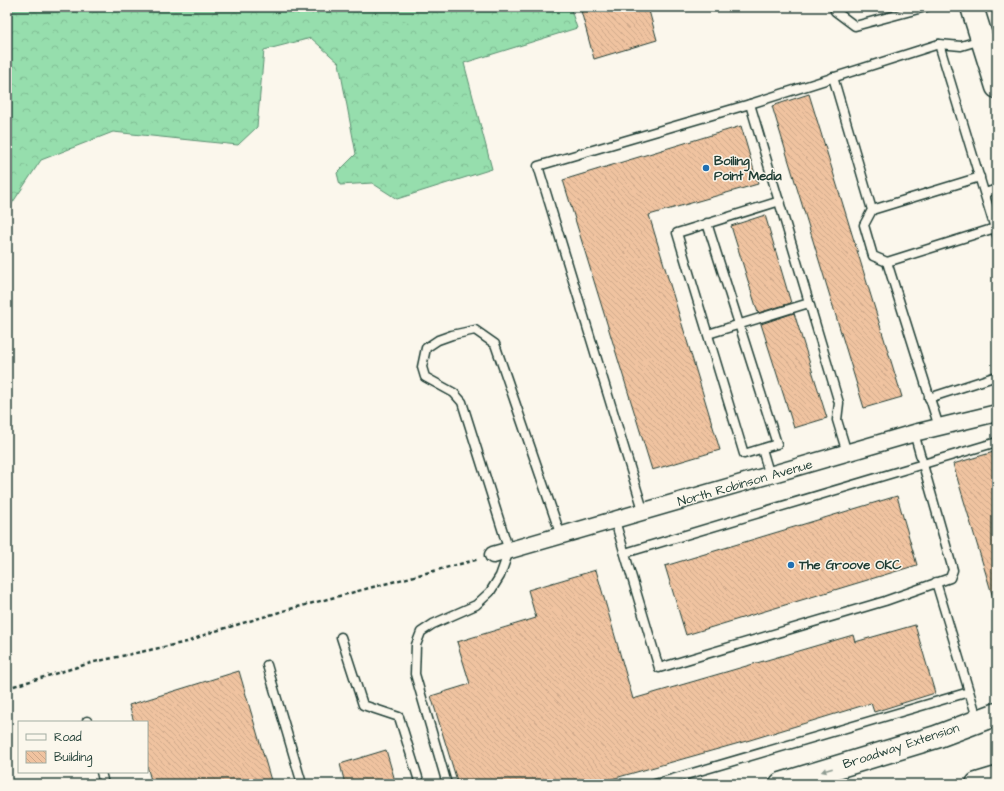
<svg xmlns="http://www.w3.org/2000/svg" width="1004" height="791" viewBox="0 0 1004 791" font-family="'Architects Daughter',sans-serif">
  <style>
    .forest { fill: url(#forest-crowns); stroke: #5a8e70 }
    .building { fill: url(#building-back-hatch); stroke: #1f3d34 }
    .lines { fill: none; stroke-linecap: round; stroke-linejoin: round }
    .lane-casing { stroke: #1f3d34; stroke-width: 11 }
    .street-casing { stroke: #1f3d34; stroke-width: 19 }
    .secondary-casing { stroke: #1f3d34; stroke-width: 25 }
    .highway-casing { stroke: #1f3d34; stroke-width: 25 }
    .path { stroke: #1f3d34; stroke-width: 2.5; stroke-dasharray: 4 3; stroke-linecap: butt }
    .lane { stroke: #fbf7ec; stroke-width: 8 }
    .street { stroke: #fbf7ec; stroke-width: 16 }
    .secondary { stroke: #fbf7ec; stroke-width: 22 }
    .highway { stroke: #fbf7ec; stroke-width: 22 }
    .oneway { fill: #8d9a90 }
    .poi-dot { fill: #1f6fb2; stroke: #fbf7ec; stroke-width: 1.5 }
    .labels { text-anchor: middle; dominant-baseline: central; stroke-width: 3; stroke-linejoin: round; paint-order: stroke }
    .poi-label { font-size: 13px; font-weight: bold; fill: #1f3d34; stroke: #fbf7ec; text-anchor: start }
    .street-label { font-size: 13px; fill: #1f3d34; stroke: #fbf7ec }
  </style>
  <defs>
    <pattern id="forest-crowns" width="20" height="18" patternUnits="userSpaceOnUse"><rect width="20" height="18" fill="#96dead"/><path d="M2 6a3 3 0 1 1 6 0M12 15a3 3 0 1 1 6 0" fill="none" stroke="#81bf95"/></pattern>
    <pattern id="building-back-hatch" width="6" height="6" patternUnits="userSpaceOnUse"><rect width="6" height="6" fill="#f0c3a0"/><path d="M-1 5l2 2M0 0l6 6M5-1l2 2" fill="none" stroke="#cda88a"/></pattern>
  </defs>
  <rect width="100%" height="100%" fill="#fbf7ec"/>
  <filter id="ink" filterUnits="userSpaceOnUse"><feTurbulence type="fractalNoise" baseFrequency=".025" numOctaves="2"/><feDisplacementMap in="SourceGraphic" scale="8" xChannelSelector="R" yChannelSelector="G"/><feConvolveMatrix kernelMatrix="1 2 1 2 8 2 1 2 1" color-interpolation-filters="sRGB"/></filter>
  <g filter="url(#ink)">
    <!-- forest -->
    <polygon class="forest" points="7,7 570,7 577,28 464,63 492,169 397,199 372,183 340,185 337,173 356,154 339,63 311,38 264,50 257,127 238,145 113,132 41,160 7,211"/>
    <!-- building -->
    <g class="building">
      <polygon points="580,7 648,7 657,40 594,59"/>
      <polygon points="809,94 902,397 864,408 772,106"/>
      <polygon points="741,126 758,184 649,215 720,450 652,470 563,180"/>
      <polygon points="765,215 791,303 758,313 731,226"/>
      <polygon points="794,313 827,418 794,428 761,324"/>
      <polygon points="997,451 997,601 994,601 953,464"/>
      <polygon points="897,496 917,565 686,635 665,566"/>
      <polygon points="596,570 633,699 853,635 855,642 915,625 935,693 874,712 871,703 750,740 594,784 458,784 431,696 470,684 457,642 536,618 528,590"/>
      <polygon points="239,671 272,784 152,784 147,766 147,722 134,722 129,705"/>
      <polygon points="386,750 396,784 345,784 340,764"/>
    </g>
    <g class="lines">
      <!-- lane casing -->
      <g class="lane-casing">
        <g id="lane">
          <polyline points="834,7 835,11 855,26 926,7"/>
          <polyline points="939,44 997,235"/>
          <polyline points="833,77 872,210 864,225 873,256 887,262 939,427"/>
          <polyline points="750,104 839,403 837,420 847,453"/>
          <polyline points="985,193 997,189"/>
          <polyline points="872,210 980,177"/>
          <polyline points="707,223 777,444 744,454 677,233 780,201"/>
          <polyline points="887,262 995,228"/>
          <polyline points="708,334 809,303"/>
          <polyline points="929,398 997,376"/>
          <polyline points="762,449 770,476"/>
          <polyline points="644,513 538,166 750,104 939,44 961,46 981,40"/>
          <polyline points="615,521 659,668 885,601 950,578 953,570 914,433"/>
          <polyline points="625,553 997,442"/>
          <polyline points="936,582 978,721"/>
          <polyline points="341,637 363,705 399,717 420,784"/>
          <polyline points="267,665 302,784"/>
          <polyline points="87,721 87,722"/>
          <polyline points="101,772 104,784"/>
          <polyline points="447,784 415,674 416,645 421,632 433,624 476,605 490,592 500,576 509,551 462,402 454,393 425,377 422,367 426,348 438,340 452,335 475,330 495,344 561,536"/>
          <polyline points="655,784 969,692"/>
        </g>
      </g>
      <!-- street casing -->
      <g class="street-casing">
        <polyline id="street" points="493,555 918,432 997,413"/>
      </g>
      <!-- secondary casing -->
      <g class="secondary-casing">
        <g id="secondary">
          <polyline points="972,7 997,87"/>
          <polyline points="781,784 936,737 997,714"/>
        </g>
      </g>
      <!-- highway casing -->
      <g class="highway-casing">
        <polyline id="highway" points="977,784 997,778"/>
      </g>
      <!-- path -->
      <polyline class="path" points="7,688 94,662 187,642 209,633 290,609 479,559"/>
      <!-- lane -->
      <use href="#lane" class="lane"/>
      <!-- street -->
      <use href="#street" class="street"/>
      <!-- secondary -->
      <use href="#secondary" class="secondary"/>
      <!-- highway -->
      <use href="#highway" class="highway"/>
    </g>
    <!-- one-way arrows -->
    <defs><path id="oneway-solid" d="M-6-.8H1V-3.2L6.5 0L1 3.2V.8H-6Z"/></defs>
    <use class="oneway" href="#oneway-solid" transform="translate(827 770) rotate(163)"/>
  </g>
  <!-- markers -->
  <g class="poi-dot">
    <circle cx="706" cy="168" r="4"/>
    <circle cx="791" cy="565" r="4"/>
  </g>
  <g class="labels">
    <!-- poi labels -->
    <g class="poi-label">
      <text x="714" y="161">Boiling<tspan x="714" dy="15">Point Media</tspan></text>
      <text x="799" y="565">The Groove OKC</text>
    </g>
    <!-- street labels -->
    <g class="street-label">
      <text transform="translate(745 483) rotate(-16)">North Robinson Avenue</text>
      <text transform="translate(901 746) rotate(-18)">Broadway Extension</text>
    </g>
  </g>
  <!-- margin -->
  <rect width="1004" height="791" fill="none" stroke="#fbf7ec" stroke-width="24"/>
  <rect x="12" y="12" width="980" height="767" fill="none" stroke="#1f3d34" stroke-width="1.5" filter="url(#ink)"/>
  <!-- legend -->
  <rect x="18" y="721" width="130" height="52" fill="#fbf7ec" stroke="#a3ada2"/>
  <rect x="26" y="734" width="20" height="6" fill="#fbf7ec" stroke="#a3ada2"/>
  <text x="54" y="741" font-size="12" fill="#1f3d34">Road</text>
  <rect x="26" y="751" width="20" height="12" fill="url(#building-back-hatch)" stroke="#a3ada2"/>
  <text x="54" y="761" font-size="12" fill="#1f3d34">Building</text>
</svg>
